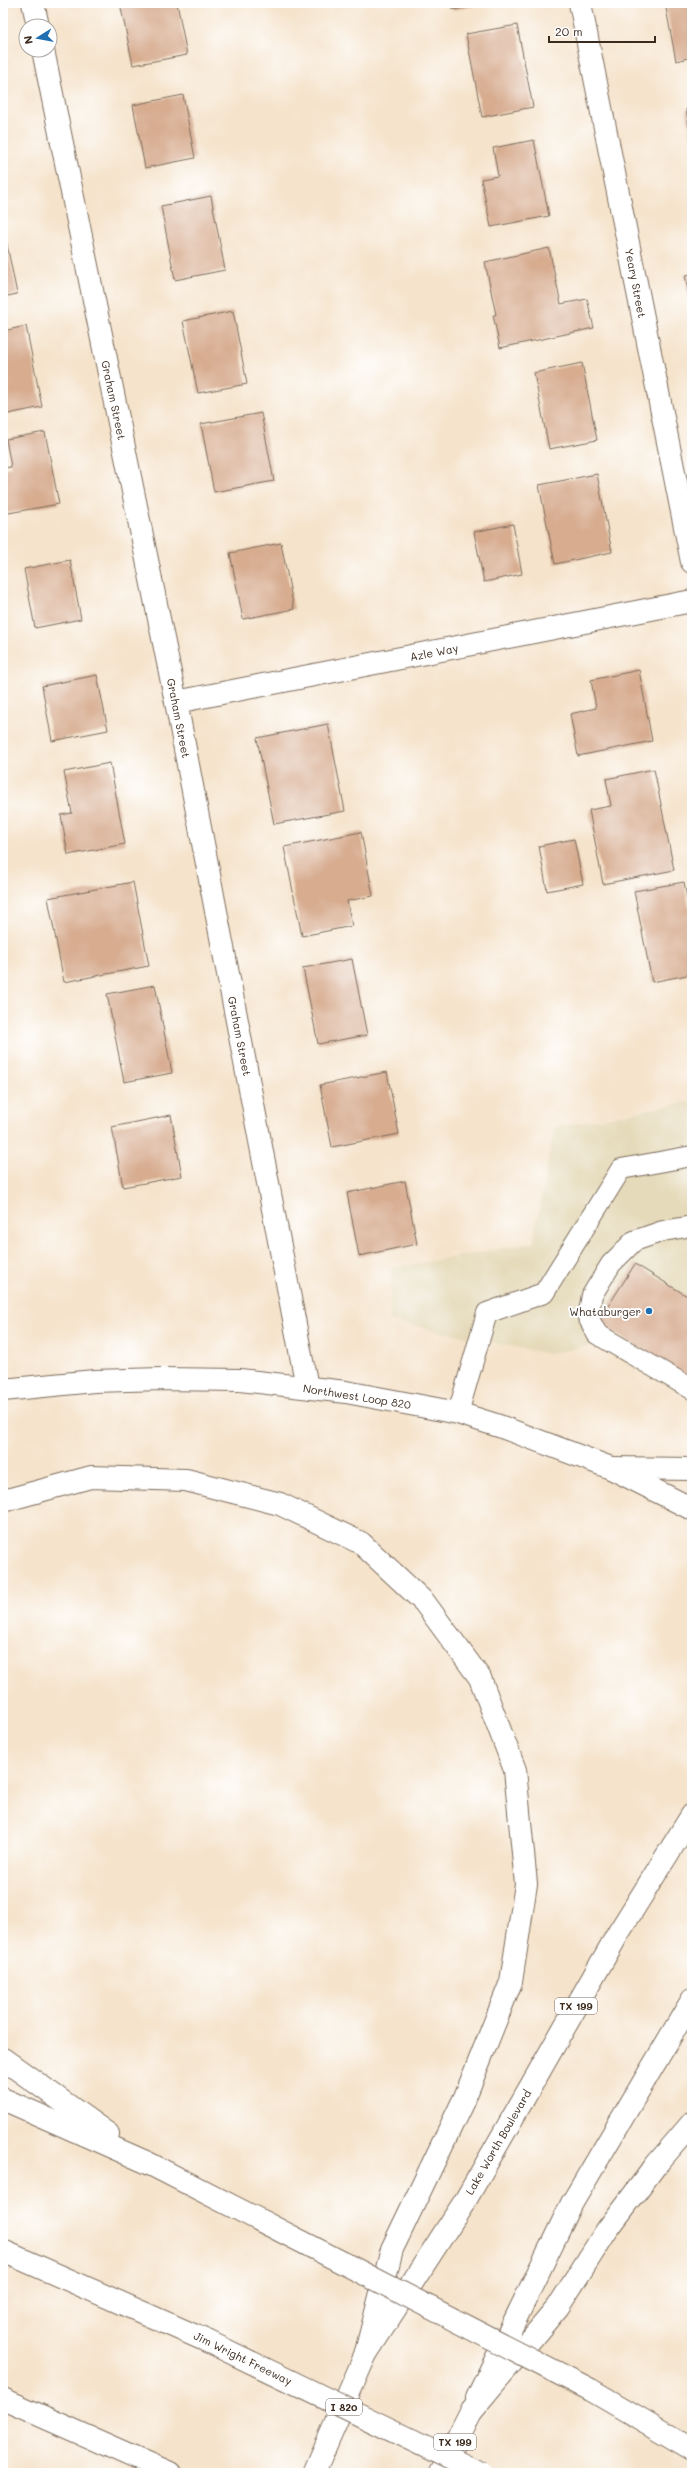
<svg xmlns="http://www.w3.org/2000/svg" width="695" height="2476" viewBox="0 0 695 2476" font-family="Mali,sans-serif">
  <style>
    .built { fill: #e5daba }
    .building { fill: #d7ac8f }
    .lines { fill: none; stroke-linecap: round; stroke-linejoin: round }
    .lane-casing { stroke: #7c6b5b; stroke-width: 22 }
    .street-casing { stroke: #7c6b5b; stroke-width: 24 }
    .secondary-casing { stroke: #7c6b5b; stroke-width: 24 }
    .primary-casing { stroke: #7c6b5b; stroke-width: 24 }
    .highway-casing { stroke: #7c6b5b; stroke-width: 24 }
    .lane { stroke: #fff; stroke-width: 20 }
    .street { stroke: #fff; stroke-width: 22 }
    .secondary { stroke: #fff; stroke-width: 22 }
    .primary { stroke: #fff; stroke-width: 22 }
    .highway { stroke: #fff; stroke-width: 22 }
    .highway-bridge-casing { stroke: #7c6b5b; stroke-width: 24; stroke-linecap: butt }
    .highway-bridge { stroke: #fff; stroke-width: 22 }
    .poi-dot { fill: #1f6fb2; stroke: #fff; stroke-width: 1.5 }
    .labels { text-anchor: middle; dominant-baseline: central; stroke-width: 4; stroke-linejoin: round; paint-order: stroke }
    .shield { fill: #fff; stroke: #766a62; stroke-width: 1 }
    .shield-label { font-size: 10px; font-weight: bold; fill: #3b2a1e }
    .street-label { font-size: 11px; fill: #3b2a1e; stroke: #fff }
    .poi-label { font-size: 11px; fill: #3b2a1e; stroke: #fff; text-anchor: end }
  </style>
  <rect width="100%" height="100%" fill="#fff"/>
  <filter id="ink" filterUnits="userSpaceOnUse"><feTurbulence type="fractalNoise" baseFrequency=".025" numOctaves="2"/><feDisplacementMap in="SourceGraphic" scale="8" xChannelSelector="R" yChannelSelector="G"/><feConvolveMatrix kernelMatrix="1 2 1 2 8 2 1 2 1" color-interpolation-filters="sRGB"/></filter>
  <filter id="wash" filterUnits="userSpaceOnUse"><feTurbulence type="fractalNoise" baseFrequency=".012" numOctaves="4" result="noise"/><feDisplacementMap in="SourceGraphic" scale="16" xChannelSelector="R" yChannelSelector="G"/><feGaussianBlur stdDeviation="0.9" result="paint"/><feColorMatrix in="noise" values="0 0 0 0 0 0 0 0 0 0 0 0 0 0 0 0 0 1.4 0 .05"/><feComposite in="paint" operator="in"/></filter>
  <g filter="url(#wash)">
    <rect width="100%" height="100%" fill="#f5e3cb"/>
    <!-- built -->
    <polygon class="built" points="692,1101 692,1399 593,1345 548,1354 390,1321 392,1268 533,1243 554,1128"/>
    <g id="blocks">
      <!-- building -->
      <g class="building">
        <polygon points="120,3 177,3 187,55 133,65"/>
        <polygon points="451,3 486,3 486,4 453,10"/>
        <polygon points="665,3 692,3 692,57 676,61"/>
        <polygon points="517,25 533,107 482,117 466,34"/>
        <polygon points="183,95 195,158 145,168 133,105"/>
        <polygon points="692,108 692,137 691,137 686,109"/>
        <polygon points="534,140 549,216 491,227 481,179 498,176 493,148"/>
        <polygon points="211,196 225,270 175,280 161,206"/>
        <polygon points="3,225 17,294 3,297"/>
        <polygon points="549,248 561,304 587,299 594,328 500,348 493,315 496,315 485,262"/>
        <polygon points="692,274 692,305 691,305 685,275"/>
        <polygon points="233,311 247,384 198,393 183,321"/>
        <polygon points="26,326 42,407 3,415 3,331"/>
        <polygon points="582,363 597,440 549,449 534,373"/>
        <polygon points="261,413 274,481 214,492 201,424"/>
        <polygon points="45,432 59,504 3,514 3,468 11,467 6,439"/>
        <polygon points="597,474 612,552 555,564 539,485"/>
        <polygon points="513,524 522,574 484,582 474,532"/>
        <polygon points="281,543 294,609 243,619 230,553"/>
        <polygon points="70,560 81,619 35,628 24,569"/>
        <polygon points="639,670 652,741 578,756 570,714 596,708 591,680"/>
        <polygon points="97,675 108,730 52,741 42,686"/>
        <polygon points="328,724 345,811 274,824 257,738"/>
        <polygon points="110,763 125,844 68,855 61,815 72,813 64,772"/>
        <polygon points="654,769 674,870 603,884 589,810 611,806 606,779"/>
        <polygon points="361,832 373,896 347,901 352,926 302,936 284,847"/>
        <polygon points="574,839 583,884 547,891 539,846"/>
        <polygon points="133,882 149,966 64,982 48,898"/>
        <polygon points="684,882 692,923 692,974 652,982 634,891"/>
        <polygon points="352,959 367,1035 318,1044 303,968"/>
        <polygon points="155,985 172,1073 124,1082 107,994"/>
        <polygon points="387,1072 399,1134 332,1147 320,1085"/>
        <polygon points="171,1115 182,1176 123,1187 112,1127"/>
        <polygon points="405,1181 417,1244 359,1256 347,1193"/>
        <polygon points="635,1264 692,1299 692,1381 598,1322"/>
      </g>
    </g>
  </g>
  <g filter="url(#ink)">
    <use href="#blocks" fill-opacity="0" stroke="#7c6b5b" stroke-width="1"/>
    <g class="lines">
      <!-- lane casing -->
      <g class="lane-casing">
        <g id="lane">
          <polyline points="692,1226 663,1231 634,1241 611,1264 592,1295 588,1317 597,1334 692,1389"/>
          <polyline points="458,1413 487,1313 544,1293 621,1169 692,1156"/>
        </g>
      </g>
      <!-- street casing -->
      <g class="street-casing">
        <g id="street">
          <polyline points="33,3 38,26"/>
          <polyline points="580,3 692,562"/>
          <polyline points="43,50 176,702 307,1387"/>
          <polyline points="176,702 692,601"/>
        </g>
      </g>
      <!-- secondary casing -->
      <g class="secondary-casing">
        <polyline id="secondary" points="3,1390 94,1381 161,1379 240,1380 346,1392 458,1413 499,1426 611,1468 692,1509"/>
      </g>
      <!-- primary casing -->
      <g class="primary-casing">
        <g id="primary">
          <polyline points="611,1468 692,1469"/>
          <polyline points="366,2354 465,2201 619,1932 692,1815"/>
          <polyline points="477,2398 572,2203 692,2000"/>
        </g>
      </g>
      <!-- highway casing -->
      <g class="highway-casing">
        <g id="highway">
          <polyline points="3,1501 91,1477 186,1480 280,1504 361,1543 424,1602 480,1678 515,1770 526,1884 511,1982 465,2097 392,2249 365,2356 314,2473"/>
          <polyline points="3,2059 108,2134"/>
          <polyline points="3,2099 148,2163 312,2247"/>
          <polyline points="3,2251 207,2341"/>
          <polyline points="591,2390 692,2449"/>
          <polyline points="3,2399 170,2473"/>
          <polyline points="440,2473 471,2411 558,2307 607,2230 656,2165 692,2123"/>
        </g>
      </g>
      <!-- lane -->
      <use href="#lane" class="lane"/>
      <!-- street -->
      <use href="#street" class="street"/>
      <!-- secondary -->
      <use href="#secondary" class="secondary"/>
      <!-- primary -->
      <use href="#primary" class="primary"/>
      <!-- highway -->
      <use href="#highway" class="highway"/>
      <!-- highway-bridge casing -->
      <g class="highway-bridge-casing">
        <g id="highway-bridge">
          <polyline points="312,2247 591,2390"/>
          <polyline points="207,2341 480,2473"/>
        </g>
      </g>
      <!-- highway-bridge -->
      <use href="#highway-bridge" class="highway-bridge"/>
    </g>
  </g>
  <!-- markers -->
  <circle class="poi-dot" cx="649" cy="1311" r="4"/>
  <g class="labels">
    <!-- shield labels -->
    <g class="shield">
      <rect x="555" y="1998" width="42" height="16" rx="3"/>
      <rect x="326" y="2399" width="36" height="16" rx="3"/>
      <rect x="434" y="2434" width="42" height="16" rx="3"/>
    </g>
    <g class="shield-label">
      <text x="576" y="2006">TX 199</text>
      <text x="344" y="2407">I 820</text>
      <text x="455" y="2442">TX 199</text>
    </g>
    <!-- street labels -->
    <g class="street-label">
      <text transform="translate(636 283) rotate(79)">Yeary Street</text>
      <text transform="translate(114 400) rotate(78)">Graham Street</text>
      <text transform="translate(434 652) rotate(-11)">Azle Way</text>
      <text transform="translate(179 718) rotate(79)">Graham Street</text>
      <text transform="translate(240 1036) rotate(79)">Graham Street</text>
      <text transform="translate(357 1396) rotate(9)">Northwest Loop 820</text>
      <text transform="translate(498 2142) rotate(-60)">Lake Worth Boulevard</text>
      <text transform="translate(243 2358) rotate(26)">Jim Wright Freeway</text>
    </g>
    <!-- poi labels -->
    <g class="poi-label">
      <text x="641" y="1311">Whataburger</text>
    </g>
  </g>
  <!-- margin -->
  <rect width="695" height="2476" fill="none" stroke="#fff" stroke-width="16"/>
  <!-- north arrow -->
  <g transform="translate(38 38) rotate(259)"><circle r="19" fill="#ffffff" stroke="#b1aaa5"/>
  <path d="M0-3L7 15L0 10L-7 15Z" fill="#1f6fb2"/>
  <text y="-6" font-size="11" font-weight="bold" text-anchor="middle" fill="#3b2a1e">N</text>
  </g>
  <!-- scale -->
  <path d="M549 36v6h106v-6" fill="none" stroke="#3b2a1e" stroke-width="2"/>
  <text x="555" y="36" font-size="12" fill="#3b2a1e" stroke="#ffffff" stroke-width="3" paint-order="stroke">20 m</text>
</svg>
